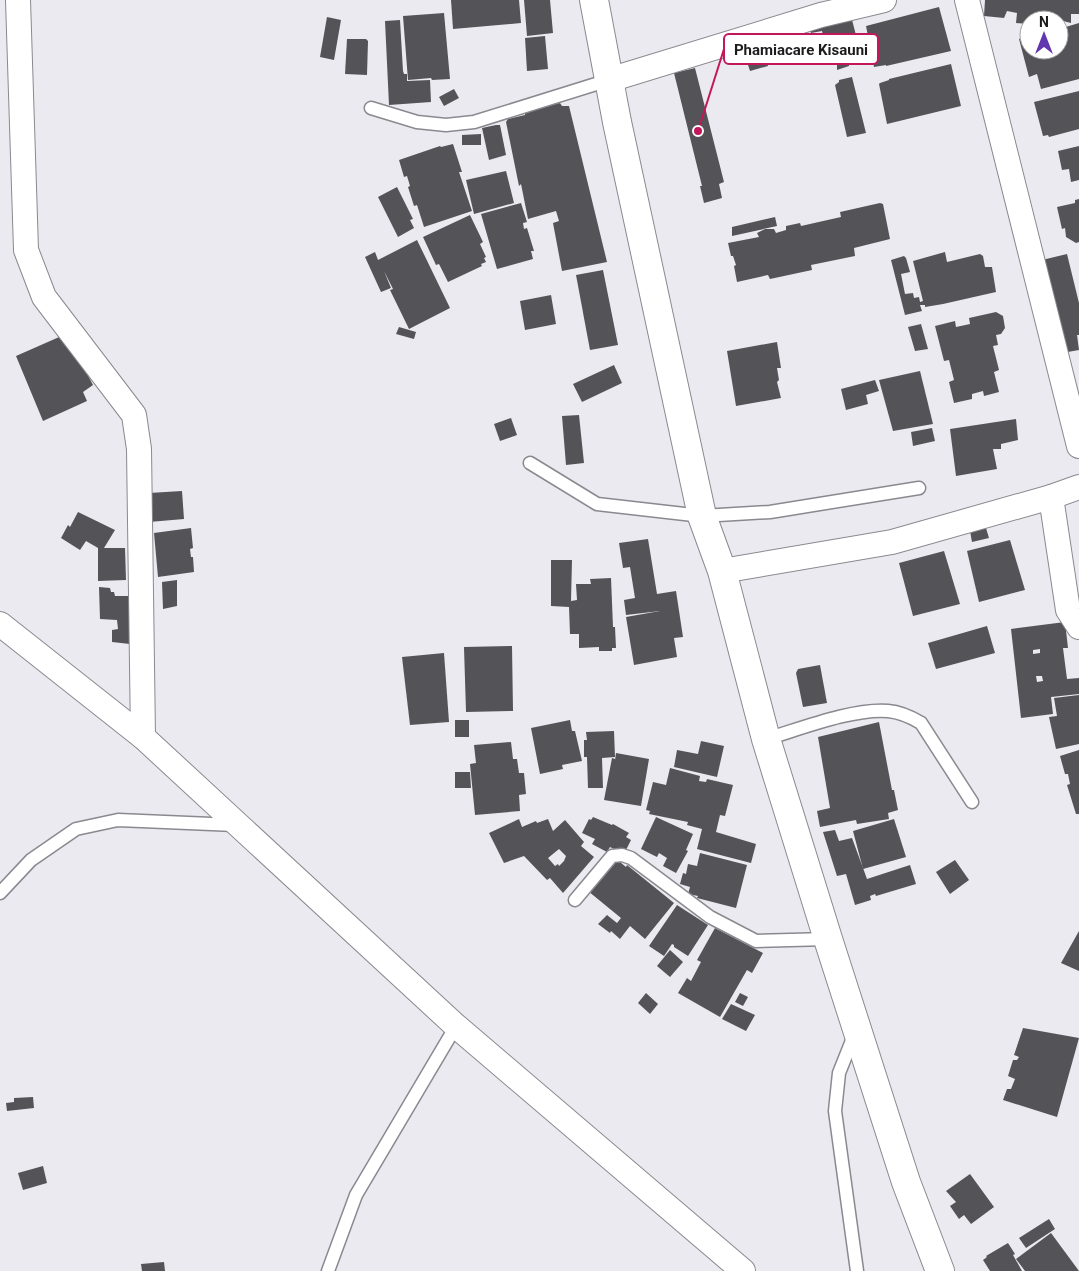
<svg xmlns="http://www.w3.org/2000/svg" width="1079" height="1271" viewBox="0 0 1079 1271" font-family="Roboto,sans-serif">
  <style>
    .building { fill: #545358; fill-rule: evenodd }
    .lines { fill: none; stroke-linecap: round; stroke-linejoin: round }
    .lane-casing { stroke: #8a898f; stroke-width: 15 }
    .street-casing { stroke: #8a898f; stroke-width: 26 }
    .secondary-casing { stroke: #8a898f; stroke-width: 30 }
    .lane { stroke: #fff; stroke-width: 12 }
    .street { stroke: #fff; stroke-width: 24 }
    .secondary { stroke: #fff; stroke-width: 28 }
    .leader { fill: none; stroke: #c2185b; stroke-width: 2 }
    .callout-dot { fill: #c2185b; stroke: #fff; stroke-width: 2 }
    .callout { fill: #fff; stroke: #c2185b; stroke-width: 2 }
    .callout-label { font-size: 15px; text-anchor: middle; font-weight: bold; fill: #1c1b1d }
  </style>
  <rect width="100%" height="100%" fill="#ebeaf0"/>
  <!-- building -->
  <g class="building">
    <polygon points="451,0 519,0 521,23 453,29"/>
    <polygon points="524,0 550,0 553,33 527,36"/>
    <polygon points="985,0 1079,0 1079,14 1071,14 1071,23 1059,20 1029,20 1029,24 1016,23 1017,13 1007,11 1004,18 984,16"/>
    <polygon points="939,7 951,51 886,66 886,65 874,67 866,26"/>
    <polygon points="444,13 450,79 432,80 431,78 408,80 403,16"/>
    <polygon points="851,16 857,39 848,41 847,34 844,34 849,58 849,66 837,70 837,62 829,64 822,31 811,33 808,24"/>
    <polygon points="327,17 341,20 334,60 320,57"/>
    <polygon points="400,20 403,71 404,74 407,74 407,81 430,80 431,102 389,105 385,21"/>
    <polygon points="1079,23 1079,79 1041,89 1037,74 1029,77 1019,39 1029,37 1029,50 1059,50 1059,29"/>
    <polygon points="545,36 548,69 527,71 525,38"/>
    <polygon points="761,38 764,48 765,48 768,66 750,71 741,43"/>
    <polygon points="347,39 366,39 368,41 367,75 345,74"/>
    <polygon points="951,64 961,106 887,124 879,84 880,83 889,80 889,79"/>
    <polygon points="695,68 724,182 719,184 722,198 704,203 700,186 702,186 674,73"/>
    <polygon points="852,77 866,133 847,137 835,85 839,82 839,80"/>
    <polygon points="454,89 459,98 444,106 439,97"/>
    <polygon points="1079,91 1079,129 1049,137 1048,135 1043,136 1034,102"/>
    <polygon points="560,103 562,106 569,106 607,262 562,271 553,223 559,221 556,211 528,219 521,184 519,186 506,122 508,119 525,115 525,111"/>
    <polygon points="496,125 500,125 506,155 489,160 482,128"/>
    <polygon points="481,134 481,145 462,145 462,135"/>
    <polygon points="453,144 462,172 459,172 472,211 424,227 417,205 414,206 408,187 410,186 407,176 404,177 399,160 440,146 441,147"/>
    <polygon points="1079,146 1079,180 1071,182 1069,169 1062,170 1058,151"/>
    <polygon points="506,171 514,203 474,214 466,180"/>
    <polygon points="397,187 413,219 410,220 414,228 398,237 378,197"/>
    <polygon points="1079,199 1079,242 1076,243 1066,237 1065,228 1062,229 1057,207 1075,203 1075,200"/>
    <polygon points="521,203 527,222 523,223 524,229 527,228 534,251 531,251 533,259 497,269 481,214"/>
    <polygon points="880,203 883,204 890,239 854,248 855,256 811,265 812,270 770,279 768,275 737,282 734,266 736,265 733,256 731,256 728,243 759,237 757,233 765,229 774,229 776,233 786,230 786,226 800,223 801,226 841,217 840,212"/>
    <polygon points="470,215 483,242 480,244 486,257 484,258 486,262 481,264 482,266 448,282 439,264 436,265 423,237"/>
    <polygon points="775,217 777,226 732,236 732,227"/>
    <polygon points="417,240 450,308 409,329 390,290 393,289 384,271 391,288 381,292 365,257 375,252 378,260"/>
    <polygon points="945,252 947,262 980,254 983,256 985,267 992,267 996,292 943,304 925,307 925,305 920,305 922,311 905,315 891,260 904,256 906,258 910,272 901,274 905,294 913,293 914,298 919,297 920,302 923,301 913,261"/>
    <polygon points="1067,254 1079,303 1079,335 1077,335 1079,350 1062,353 1042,260"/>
    <polygon points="603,270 618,345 590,350 576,275"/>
    <polygon points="551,295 556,324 525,330 520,301"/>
    <polygon points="996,312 1003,316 1005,328 1001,334 996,335 998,345 993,346 999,370 994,372 999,392 984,396 983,391 972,394 972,399 954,403 949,382 954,380 949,360 944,361 935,326 955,321 956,327 970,324 969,318"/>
    <polygon points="921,324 928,349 915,351 908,327"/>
    <polygon points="399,327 416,332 414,339 396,334"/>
    <polygon points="66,334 93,385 83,392 87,401 43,421 16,356"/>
    <polygon points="777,342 781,368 777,368 779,380 777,382 781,398 736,406 727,351"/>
    <polygon points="614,365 622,383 582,402 573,384"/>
    <polygon points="920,371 933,424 893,431 879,380"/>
    <polygon points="875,380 879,391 866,395 868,404 846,410 841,389"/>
    <polygon points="579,415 584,463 566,465 562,416"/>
    <polygon points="511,418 517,435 500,441 494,424"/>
    <polygon points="1016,419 1018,440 1001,444 1001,449 993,449 997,469 956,476 950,429"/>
    <polygon points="932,428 935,441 913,446 911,432"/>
    <polygon points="182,491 184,519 149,522 149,493"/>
    <polygon points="78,512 115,530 104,548 125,548 126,580 98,581 98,548 86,541 80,550 61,538 68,525 70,527"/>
    <polygon points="191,528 193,548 190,549 191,557 193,557 194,572 158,577 154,533"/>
    <polygon points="986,528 989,538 972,542 970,531"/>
    <polygon points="648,539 657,594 676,591 683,637 674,638 677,657 634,665 626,617 660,611 626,615 624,600 635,598 630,567 623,568 619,543"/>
    <polygon points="1010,540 1025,590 979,602 967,551"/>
    <polygon points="944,551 960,604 913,616 899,563"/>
    <polygon points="551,560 572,560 571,601 577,600 576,584 591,584 590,579 611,578 613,627 615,627 616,648 612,648 612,651 599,651 599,647 579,648 579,634 570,634 569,607 551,606"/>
    <polygon points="177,580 177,606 163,609 162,582"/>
    <polygon points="99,587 110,588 111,592 114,592 115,596 131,596 130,644 112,642 112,630 118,629 117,620 100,619"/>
    <path d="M1065,622L1068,648H1063L1067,679L1079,678V694L1051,697L1053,714L1021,718L1011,629ZM1040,649V653L1033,654V650ZM1036,676H1042L1043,681L1037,682Z"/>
    <polygon points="987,626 995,653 936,669 928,643"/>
    <polygon points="512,646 513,711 466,712 464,647"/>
    <polygon points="444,653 449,722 410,725 402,657"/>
    <polygon points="820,665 827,703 803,707 796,673 798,669"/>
    <polygon points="1079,695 1079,744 1056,749 1049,717 1057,716 1054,698"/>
    <rect x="455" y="720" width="14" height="17"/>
    <polygon points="570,720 572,731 575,731 582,761 562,765 563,769 540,774 531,728"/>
    <polygon points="879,722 892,790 894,790 898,810 888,813 889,819 857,824 856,820 820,827 817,811 830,808 818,737"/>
    <polygon points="614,731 615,757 602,758 603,788 588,788 587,757 584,757 584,740 587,740 586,732"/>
    <polygon points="701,741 724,746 717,777 674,767 677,750 698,754"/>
    <polygon points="511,742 513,759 517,759 519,773 524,773 526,794 519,795 520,811 475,815 470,764 476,763 474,745"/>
    <polygon points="1079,750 1079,814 1076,814 1067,785 1070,784 1068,774 1065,774 1060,756"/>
    <polygon points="616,753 649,759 641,806 604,800 612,758 615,759 615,760"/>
    <polygon points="670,768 700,776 699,781 706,782 707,779 733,785 725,816 720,815 716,832 756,844 751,863 697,849 702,829 687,825 688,822 649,814 650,811 646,810 653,782 666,785"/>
    <polygon points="455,772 470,772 471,788 455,788"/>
    <polygon points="593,817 612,825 613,824 629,833 626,837 631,840 624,854 610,847 607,852 592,844 595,839 582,833 589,819 591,820"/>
    <polygon points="656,817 693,834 686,850 688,851 676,873 663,866 667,858 659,853 657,857 641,849"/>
    <path d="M519,819L522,827L536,821L537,823L548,819L553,831L565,820L584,842L581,846L594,857L563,893L550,878L547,880L524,856L504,863L489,833ZM559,849L566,856L564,861L559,866L558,864L555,866L548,858Z"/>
    <polygon points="894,819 906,857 863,869 853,831"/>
    <polygon points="835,830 839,841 852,838 867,879 910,865 916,884 876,896 875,894 870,896 871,900 855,905 846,874 837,876 823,832"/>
    <polygon points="700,853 747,865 736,908 697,898 698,896 688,894 690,887 680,884 683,873 686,874 688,864 697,866"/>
    <polygon points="615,858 626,867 627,865 674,903 645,939 630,926 620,939 611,931 610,933 598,924 607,915 617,923 621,918 588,891"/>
    <polygon points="955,860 969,880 950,894 936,872"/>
    <polygon points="677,905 708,925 688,956 674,947 674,945 672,944 664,956 649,946"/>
    <polygon points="715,928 763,953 752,973 747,970 720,1017 678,993 687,978 691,981 701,962 697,960"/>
    <polygon points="1079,931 1079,971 1061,963"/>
    <polygon points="670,950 683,962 670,977 657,966"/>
    <polygon points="646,993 658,1004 650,1014 638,1003"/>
    <polygon points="740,993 748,997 743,1006 735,1002"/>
    <polygon points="731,1004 755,1015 746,1031 722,1019"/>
    <polygon points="1023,1028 1079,1038 1057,1117 1003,1100 1007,1089 1011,1089 1015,1079 1008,1076 1013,1060 1017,1060 1019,1057 1014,1055"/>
    <polygon points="33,1097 34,1108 7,1111 6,1103 14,1102 14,1098"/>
    <polygon points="43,1166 47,1183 23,1190 18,1173"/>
    <polygon points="970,1174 994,1207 971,1224 964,1215 959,1219 950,1206 956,1202 946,1191"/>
    <polygon points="1049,1219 1055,1229 1026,1248 1019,1238"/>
    <polygon points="1051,1233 1079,1271 1025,1271 1016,1259"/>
    <polygon points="1008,1243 1015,1254 1013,1255 1022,1271 990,1271 983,1260 987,1257 986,1256"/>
    <polygon points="164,1262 165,1271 142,1271 141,1264"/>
  </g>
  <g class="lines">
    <!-- lane casing -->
    <g class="lane-casing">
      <g id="lane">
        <polyline points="371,108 417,122 446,125 474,122 609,80"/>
        <polyline points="530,463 597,504 702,516 770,512 919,488"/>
        <path d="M766,739C800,729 853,708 888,711C900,712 911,717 921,723L972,802"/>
        <polyline points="0,893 31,860 76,829 118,820 235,825"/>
        <polyline points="575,900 612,856 622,855 631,858 710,917 756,941 828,939"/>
        <polyline points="855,1033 839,1073 835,1111 857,1271"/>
        <polyline points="328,1271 356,1195 456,1026"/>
      </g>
    </g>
    <!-- street casing -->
    <g class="street-casing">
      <g id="street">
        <polyline points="18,0 26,250 44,297 134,415 139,449 143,737"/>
        <polyline points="967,0 1079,446"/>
        <polyline points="609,80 821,15 884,0"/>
        <polyline points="1051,497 1068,610 1079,627"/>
        <polyline points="722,571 892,542 1051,497 1079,487"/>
        <polyline points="0,624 143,737 456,1026 743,1271"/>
      </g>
    </g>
    <!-- secondary casing -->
    <g class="secondary-casing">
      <polyline id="secondary" points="594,0 617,122 702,516 722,571 766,739 828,939 906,1182 940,1271"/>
    </g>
    <!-- lane -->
    <use href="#lane" class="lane"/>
    <!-- street -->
    <use href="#street" class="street"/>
    <!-- secondary -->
    <use href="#secondary" class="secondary"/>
  </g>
  <!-- callouts -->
  <path class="leader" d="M698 131L724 49"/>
  <circle class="callout-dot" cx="698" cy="131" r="5"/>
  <rect class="callout" x="724" y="34" width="154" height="30" rx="5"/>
  <g class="callout-label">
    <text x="801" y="55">Phamiacare Kisauni</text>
  </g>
  <!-- north arrow -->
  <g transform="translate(1044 35)"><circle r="24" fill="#ffffff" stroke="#a4a4a5"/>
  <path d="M0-4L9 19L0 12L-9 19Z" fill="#6236ae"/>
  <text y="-8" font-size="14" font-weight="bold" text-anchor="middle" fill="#1c1b1d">N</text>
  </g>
</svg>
